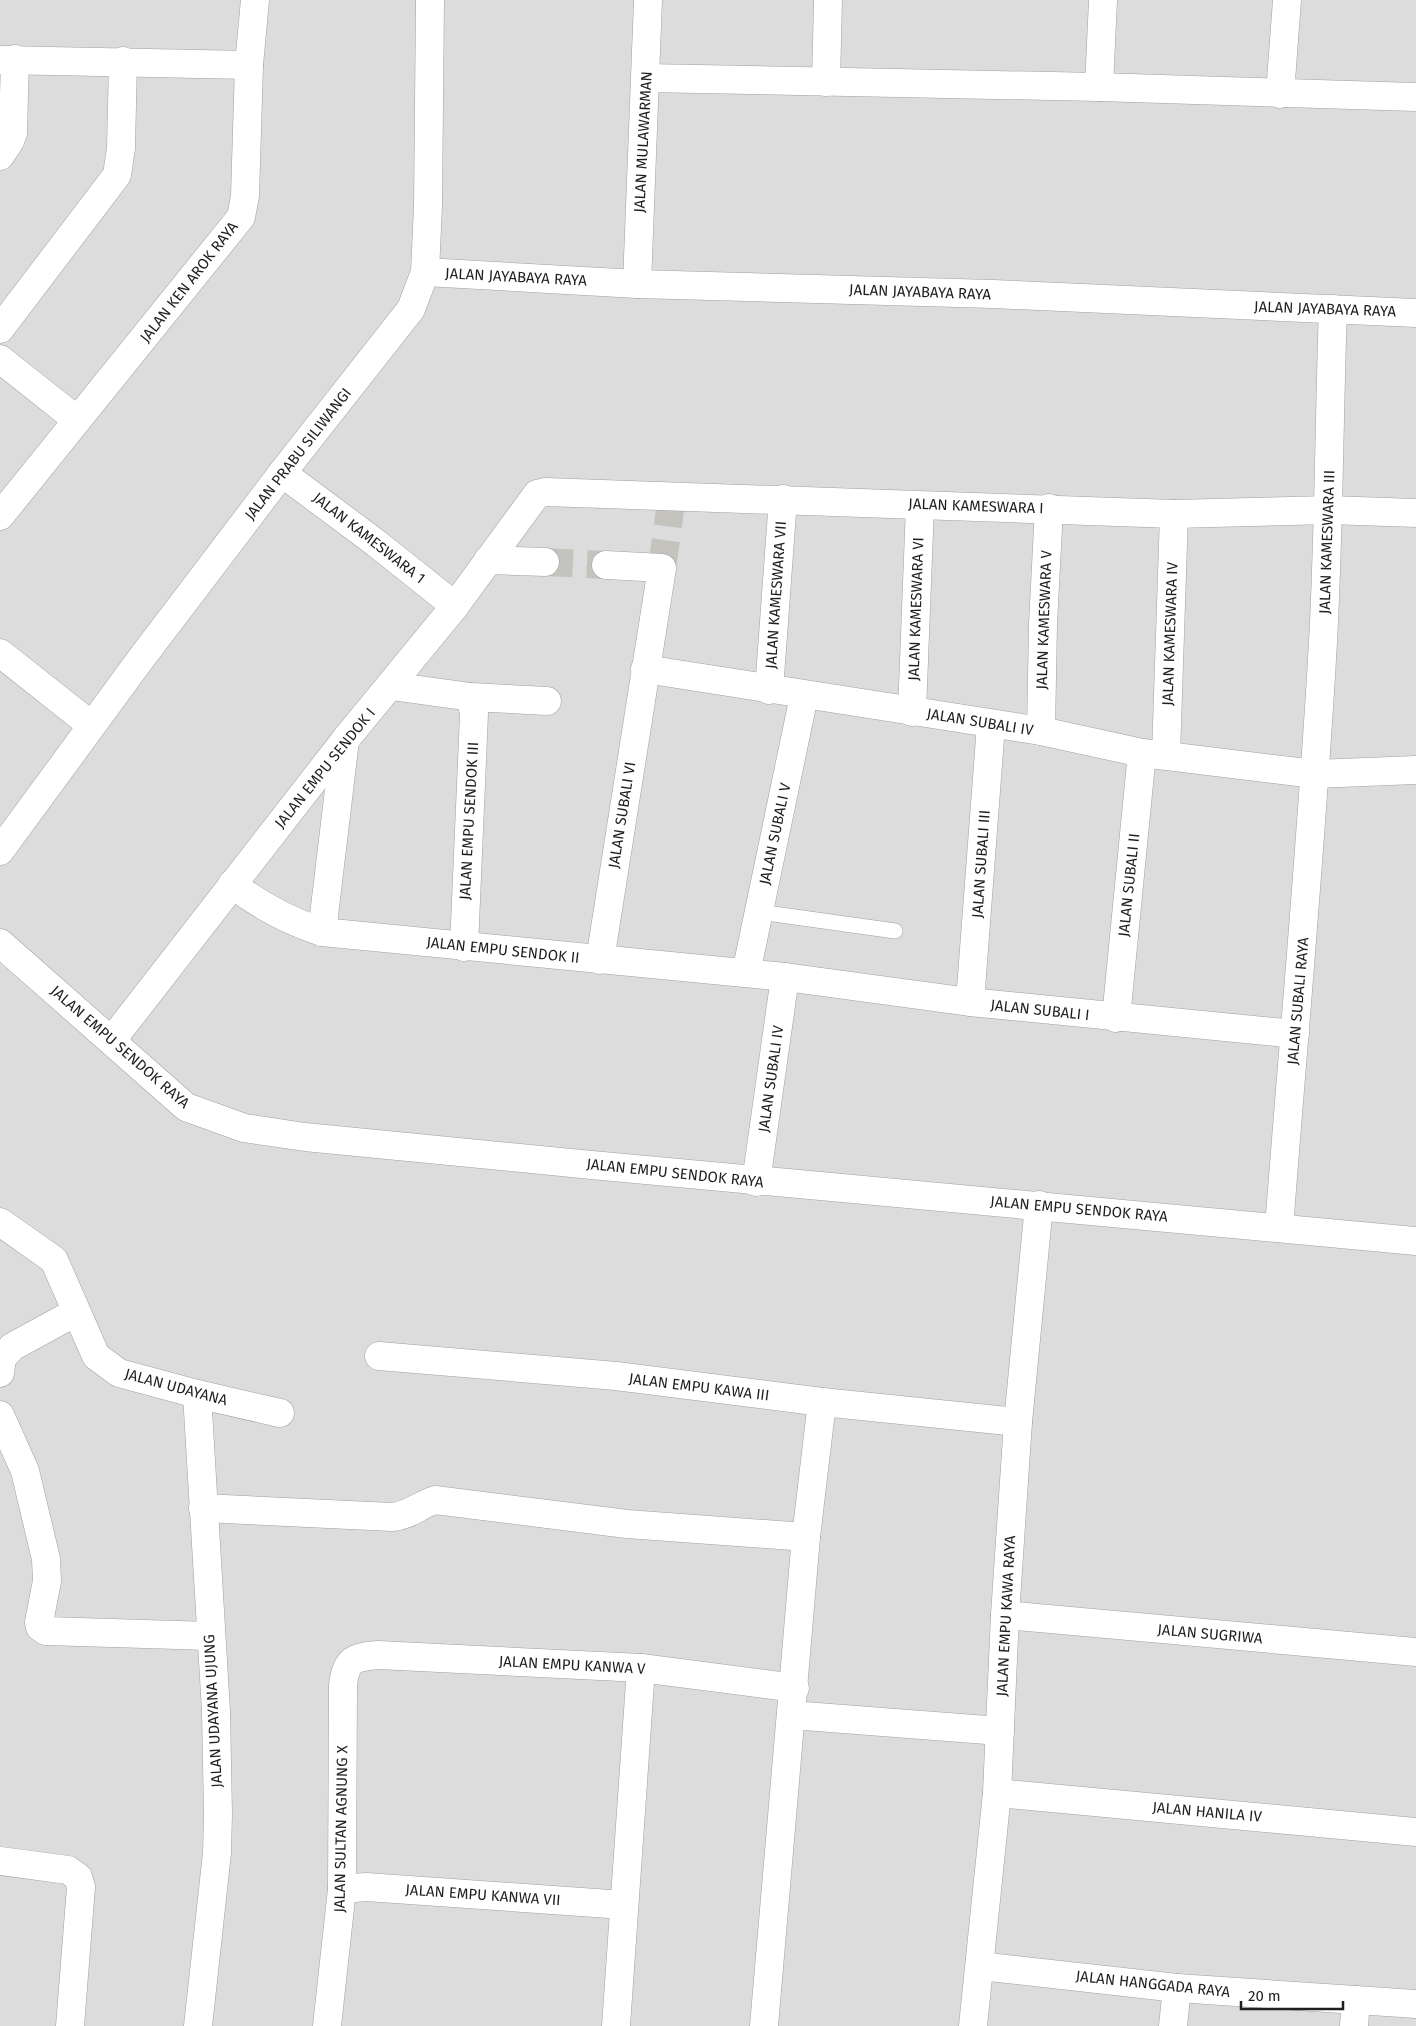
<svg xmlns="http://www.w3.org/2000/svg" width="1416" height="2026" viewBox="0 0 1416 2026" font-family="'Fira Sans',sans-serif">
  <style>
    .residential { fill: #dddcdc }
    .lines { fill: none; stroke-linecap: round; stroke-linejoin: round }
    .minor-tunnel { stroke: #c5c3be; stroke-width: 28; stroke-dasharray: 28 14; stroke-linecap: butt }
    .service-casing { stroke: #a0a0a0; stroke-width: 16 }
    .minor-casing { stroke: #a0a0a0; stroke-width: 29 }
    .tertiary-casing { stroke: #a0a0a0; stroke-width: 29 }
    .service { stroke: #fff; stroke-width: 15 }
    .minor { stroke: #fff; stroke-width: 28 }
    .tertiary { stroke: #fff; stroke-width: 28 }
    .labels { text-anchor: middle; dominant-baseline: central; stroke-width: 5; stroke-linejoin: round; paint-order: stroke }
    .street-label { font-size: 15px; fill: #1f1f1f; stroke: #fff }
  </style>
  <rect width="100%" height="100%" fill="#efece6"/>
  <!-- residential -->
  <rect class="residential" x="0" y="0" width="1416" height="2026"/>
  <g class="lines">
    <!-- minor-tunnel -->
    <g class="minor-tunnel">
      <polyline points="545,562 606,565"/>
      <polyline points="662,568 672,496"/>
    </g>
    <!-- service casing -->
    <g class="service-casing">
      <polyline id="service" points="759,912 895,931"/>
    </g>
    <!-- minor casing -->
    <g class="minor-casing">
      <g id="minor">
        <polyline points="0,60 249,65"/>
        <polyline points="646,78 1099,87 1416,97"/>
        <polyline points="826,82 828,0"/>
        <polyline points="1099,87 1103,0"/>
        <polyline points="1280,94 1287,0"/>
        <polyline points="0,156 10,141 13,133 15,59"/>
        <polyline points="425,272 637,284 993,294 1416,313"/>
        <polyline points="637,284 648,0"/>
        <polyline points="0,329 117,175 121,148 123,61"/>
        <polyline points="0,359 77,420"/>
        <polyline points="282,473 376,543 455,606"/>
        <polyline points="0,516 241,217 245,196 249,65 255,0"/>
        <polyline points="488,560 545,562"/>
        <polyline points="0,653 91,725"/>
        <polyline points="645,669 1041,731 1142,753 1315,774 1416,770"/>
        <polyline points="391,686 471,697 547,701"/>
        <polyline points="769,690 783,499"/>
        <polyline points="912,712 920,506"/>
        <polyline points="1041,731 1043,624 1049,508"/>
        <polyline points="1166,755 1174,514"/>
        <path d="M232,884C260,906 289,921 322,932L785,977L970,1002L1295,1034"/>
        <polyline points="322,932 345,740"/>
        <path d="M0,943L186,1107L244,1128L305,1137C675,1174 1045,1207 1416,1241"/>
        <polyline points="464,947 474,714 471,697"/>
        <polyline points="600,960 662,568 606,565"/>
        <polyline points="746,973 804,696"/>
        <polyline points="970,1002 991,725"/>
        <polyline points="1116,1018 1142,753"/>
        <polyline points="112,1040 345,740 455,606 537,494 546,492 1174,514 1329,510 1416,513"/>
        <polyline points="756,1182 785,977"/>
        <polyline points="0,1222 54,1260 96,1356 119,1373 197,1394 280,1413"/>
        <path d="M1279,1228C1294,1033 1312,838 1323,642C1329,531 1329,420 1333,309"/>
        <polyline points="379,1356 616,1376 822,1402 1018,1422"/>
        <polyline points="0,1373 2,1358 12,1347 76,1312"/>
        <polyline points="197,1394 216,1711 218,1814 217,1853 198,2026"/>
        <polyline points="0,1415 25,1471 46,1559 47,1581 39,1622 40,1627 46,1631 210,1636"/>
        <path d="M203,1508L392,1517C409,1516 419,1505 435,1500L627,1524L806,1537"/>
        <polyline points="1005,1615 1416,1652"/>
        <polyline points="791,1715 1000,1731"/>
        <polyline points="997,1793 1416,1832"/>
        <polyline points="0,1861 68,1870 78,1877 81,1887 70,2026"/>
        <polyline points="342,1889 366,1887 624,1905"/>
        <polyline points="980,1966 1177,1988 1416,2004"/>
        <path d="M327,2026L342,1889L343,1685C346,1659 354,1657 378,1655L641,1668L795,1688"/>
        <polyline points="616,2026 641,1668"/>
        <polyline points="764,2026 806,1537 822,1402"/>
        <polyline points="973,2026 997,1793 1005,1615 1018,1422 1039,1205"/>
        <polyline points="1173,2026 1177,1988"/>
        <polyline points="1354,2026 1356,2000"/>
      </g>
    </g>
    <!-- tertiary casing -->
    <g class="tertiary-casing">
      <polyline id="tertiary" points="0,851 140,660 282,473 411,309 425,272 428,206 430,0"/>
    </g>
    <!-- service -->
    <use href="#service" class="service"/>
    <!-- minor -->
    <use href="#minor" class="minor"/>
    <!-- tertiary -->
    <use href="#tertiary" class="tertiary"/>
  </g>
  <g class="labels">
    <!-- street labels -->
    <g class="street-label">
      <text transform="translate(643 142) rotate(-87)">JALAN MULAWARMAN</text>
      <text transform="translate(516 277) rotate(3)">JALAN JAYABAYA RAYA</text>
      <text transform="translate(189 282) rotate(-52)">JALAN KEN AROK RAYA</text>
      <text transform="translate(920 292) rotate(2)">JALAN JAYABAYA RAYA</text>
      <text transform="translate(1325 309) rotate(2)">JALAN JAYABAYA RAYA</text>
      <text transform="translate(298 454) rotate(-52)">JALAN PRABU SILIWANGI</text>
      <text transform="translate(976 506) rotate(2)">JALAN KAMESWARA I</text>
      <text transform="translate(369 538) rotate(38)">JALAN KAMESWARA 1</text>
      <text transform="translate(1327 542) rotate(-88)">JALAN KAMESWARA III</text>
      <text transform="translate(776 595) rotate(-86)">JALAN KAMESWARA VII</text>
      <text transform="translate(916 609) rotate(-88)">JALAN KAMESWARA VI</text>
      <text transform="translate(1044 620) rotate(-88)">JALAN KAMESWARA V</text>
      <text transform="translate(1170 634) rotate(-88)">JALAN KAMESWARA IV</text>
      <text transform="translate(980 722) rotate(9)">JALAN SUBALI IV</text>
      <text transform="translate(325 768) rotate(-51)">JALAN EMPU SENDOK I</text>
      <text transform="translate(622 815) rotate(-81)">JALAN SUBALI VI</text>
      <text transform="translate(469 821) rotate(-87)">JALAN EMPU SENDOK III</text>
      <text transform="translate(775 834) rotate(-78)">JALAN SUBALI V</text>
      <text transform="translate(981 864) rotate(-86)">JALAN SUBALI III</text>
      <text transform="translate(1129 885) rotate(-84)">JALAN SUBALI II</text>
      <text transform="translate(503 950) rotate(6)">JALAN EMPU SENDOK II</text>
      <text transform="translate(1298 1001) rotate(-85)">JALAN SUBALI RAYA</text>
      <text transform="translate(1040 1010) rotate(6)">JALAN SUBALI I</text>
      <text transform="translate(120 1047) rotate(41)">JALAN EMPU SENDOK RAYA</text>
      <text transform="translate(771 1079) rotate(-82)">JALAN SUBALI IV</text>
      <text transform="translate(675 1173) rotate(6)">JALAN EMPU SENDOK RAYA</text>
      <text transform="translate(1079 1209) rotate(5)">JALAN EMPU SENDOK RAYA</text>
      <text transform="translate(176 1387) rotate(15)">JALAN UDAYANA</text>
      <text transform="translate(699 1387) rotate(7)">JALAN EMPU KAWA III</text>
      <text transform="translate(1006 1616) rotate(-87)">JALAN EMPU KAWA RAYA</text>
      <text transform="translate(1210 1634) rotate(5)">JALAN SUGRIWA</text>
      <text transform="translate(572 1665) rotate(3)">JALAN EMPU KANWA V</text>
      <text transform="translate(213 1711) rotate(-93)">JALAN UDAYANA UJUNG</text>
      <text transform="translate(1207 1812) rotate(5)">JALAN HANILA IV</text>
      <text transform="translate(341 1829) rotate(-89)">JALAN SULTAN AGNUNG X</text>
      <text transform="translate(483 1895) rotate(4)">JALAN EMPU KANWA VII</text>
      <text transform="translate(1153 1984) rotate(6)">JALAN HANGGADA RAYA</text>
    </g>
  </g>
  <!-- scale -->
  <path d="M1241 2001v8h102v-8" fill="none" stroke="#1f1f1f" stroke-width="2.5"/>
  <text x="1248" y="2001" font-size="15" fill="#1f1f1f" stroke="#ffffff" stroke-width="4" paint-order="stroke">20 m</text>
</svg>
